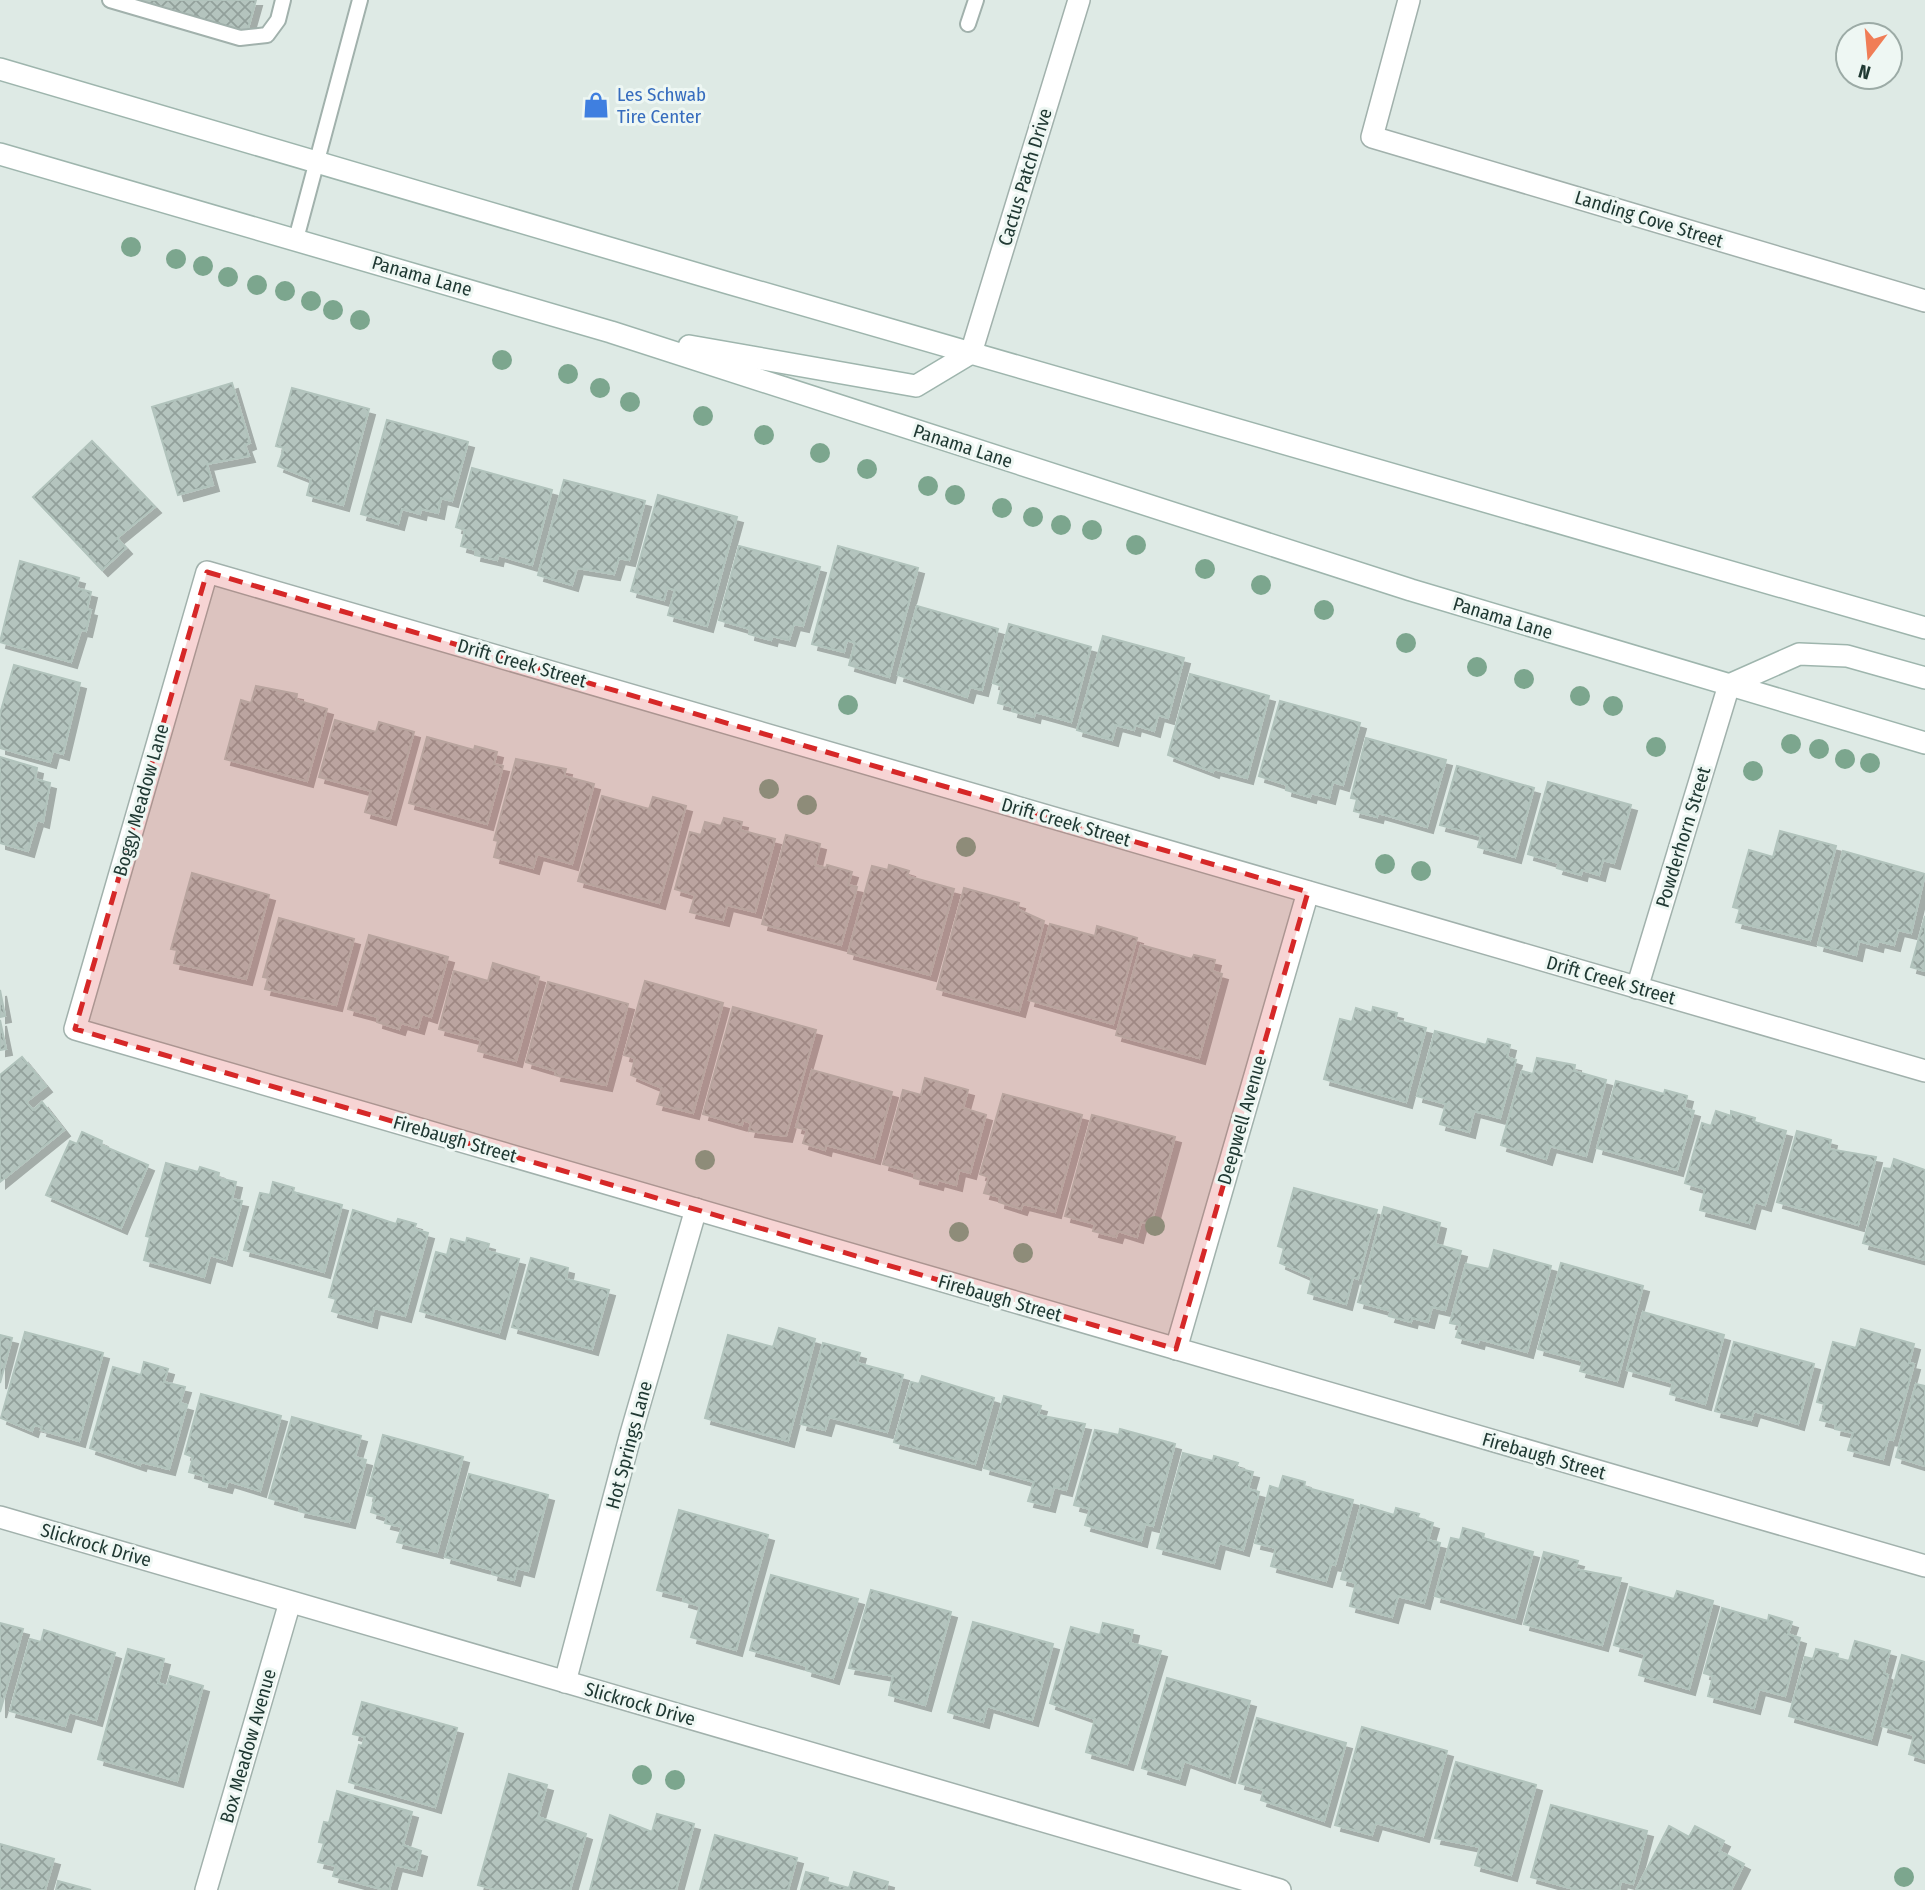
<svg xmlns="http://www.w3.org/2000/svg" width="1925" height="1890" viewBox="0 0 1925 1890" font-family="'Fira Sans Condensed',sans-serif">
  <style>
    .building { fill: url(#building-cross-hatch); stroke: #b1c3bc; stroke-width: 2; filter: url(#shadow) }
    .lines { fill: none; stroke-linecap: round; stroke-linejoin: round }
    .service-casing { stroke: #a1b1ac; stroke-width: 18 }
    .minor-casing { stroke: #a1b1ac; stroke-width: 24 }
    .secondary-casing { stroke: #9eb5ad; stroke-width: 24 }
    .service { stroke: #fff; stroke-width: 14 }
    .minor { stroke: #fff; stroke-width: 21 }
    .secondary { stroke: #fff; stroke-width: 21 }
    .tree { fill: #7ca68e }
    .marked { fill: #d62828; fill-opacity: 0.2; stroke: #d62828; stroke-width: 5; stroke-dasharray: 14 9; stroke-linejoin: round }
    .labels { text-anchor: middle; dominant-baseline: central; stroke-width: 6; stroke-linejoin: round; paint-order: stroke }
    .shop-label { font-size: 19px; fill: #366cbe; stroke: #eef7f3; text-anchor: start }
    .street-label { font-size: 19px; fill: #203933; stroke: #eef7f3 }
  </style>
  <defs>
    <pattern id="building-cross-hatch" width="8" height="8" patternUnits="userSpaceOnUse" patternTransform="scale(1.75)"><rect width="8" height="8" fill="#b4c4be"/><path d="M0 0l8 8M0 8l8-8" fill="none" stroke="#92a09b"/></pattern>
    <filter id="shadow"><feDropShadow dx="6" dy="6" stdDeviation="0" flood-color="#0004"/></filter>
  </defs>
  <rect width="100%" height="100%" fill="#deeae5"/>
  <!-- building -->
  <g class="building">
    <polygon points="135,0 256,0 247,32"/>
    <polygon points="232,383 250,443 245,445 249,456 207,464 213,485 178,495 152,407"/>
    <polygon points="292,388 369,409 343,505 307,495 311,479 278,466 284,448 276,446"/>
    <polygon points="387,420 468,442 452,501 441,498 438,513 421,509 420,514 402,509 398,524 361,514"/>
    <polygon points="92,441 155,507 117,538 126,548 102,570 33,497"/>
    <polygon points="472,468 552,490 532,565 498,555 497,560 475,555 476,550 461,546 465,530 456,527"/>
    <polygon points="564,480 645,501 629,560 619,558 614,574 577,568 572,585 538,575"/>
    <polygon points="658,495 737,517 707,626 668,615 675,590 667,588 664,600 631,591"/>
    <polygon points="739,546 820,567 803,626 794,624 789,640 772,636 771,640 749,634 750,629 719,620"/>
    <polygon points="838,546 918,568 889,677 849,665 855,643 847,640 844,652 812,644"/>
    <polygon points="20,561 79,578 76,588 91,592 87,609 91,610 86,631 81,630 71,662 0,642"/>
    <polygon points="917,606 998,629 982,690 970,687 967,697 898,675"/>
    <polygon points="1009,624 1091,647 1071,722 1035,712 1034,717 1012,711 1013,707 998,703 1002,686 993,683"/>
    <polygon points="1103,636 1184,658 1168,718 1158,715 1154,731 1135,725 1134,730 1116,725 1112,740 1077,730"/>
    <polygon points="14,665 80,683 63,754 53,751 50,762 0,748 0,714"/>
    <polygon points="1190,674 1269,696 1247,778 1214,769 1213,772 1168,755"/>
    <polygon points="256,686 297,694 296,700 327,709 307,781 225,759 241,700 251,703"/>
    <polygon points="1280,701 1360,723 1343,785 1333,782 1329,798 1311,793 1310,797 1286,790 1287,785 1259,776"/>
    <polygon points="335,720 376,732 379,722 414,732 390,819 365,812 371,791 319,777"/>
    <polygon points="427,737 474,750 475,746 497,752 494,764 503,766 487,824 409,803"/>
    <polygon points="1366,738 1446,760 1427,827 1378,813 1377,817 1354,811 1357,799 1351,798"/>
    <polygon points="0,757 37,768 35,779 50,783 43,822 37,820 28,851 0,843"/>
    <polygon points="516,759 566,769 564,776 594,784 572,864 537,854 533,868 494,857 498,841 494,840"/>
    <polygon points="1457,766 1534,788 1515,857 1478,847 1481,836 1440,825"/>
    <polygon points="1548,782 1631,805 1614,863 1603,860 1599,875 1582,870 1581,875 1557,868 1559,863 1528,854"/>
    <polygon points="602,796 649,809 653,797 686,806 659,903 578,881"/>
    <polygon points="724,818 742,822 740,830 775,839 755,912 727,905 723,920 690,912 695,895 675,889 690,832 701,835 705,822 721,826"/>
    <polygon points="1780,831 1836,846 1810,940 1736,922 1740,909 1733,907 1749,850 1773,857"/>
    <polygon points="786,835 820,844 815,865 826,868 827,865 852,872 848,885 857,887 841,945 762,924"/>
    <polygon points="1843,851 1925,874 1911,933 1898,930 1894,945 1878,941 1877,946 1859,941 1856,955 1818,945"/>
    <polygon points="889,865 909,871 907,876 954,889 930,975 848,953 872,866 888,870"/>
    <polygon points="192,873 269,895 246,979 174,963 177,950 171,949"/>
    <polygon points="964,888 1019,903 1017,909 1044,921 1019,1011 937,989"/>
    <polygon points="1925,916 1925,971 1911,967"/>
    <polygon points="279,918 354,939 336,1005 265,989 268,978 263,977"/>
    <polygon points="1050,924 1095,936 1097,926 1137,938 1113,1024 1029,1000"/>
    <polygon points="369,935 448,957 431,1017 422,1014 418,1028 401,1023 399,1029 377,1022 378,1017 348,1009"/>
    <polygon points="1141,945 1192,959 1194,955 1215,960 1212,971 1222,974 1199,1058 1116,1035"/>
    <polygon points="493,963 539,977 516,1061 478,1051 481,1040 439,1029 454,971 488,981"/>
    <polygon points="645,981 723,1003 693,1113 657,1104 662,1088 631,1075 635,1058 624,1055"/>
    <polygon points="548,982 628,1004 606,1085 555,1075 556,1071 526,1062"/>
    <polygon points="0,990 5,1016 0,1017"/>
    <polygon points="733,1007 816,1030 786,1136 749,1131 751,1123 743,1120 742,1125 703,1114"/>
    <polygon points="1373,1007 1397,1013 1395,1020 1426,1028 1406,1102 1324,1079 1340,1019 1352,1022 1356,1008 1372,1013"/>
    <polygon points="0,1020 6,1049 0,1050"/>
    <polygon points="1435,1031 1486,1045 1488,1039 1510,1045 1507,1057 1516,1060 1500,1118 1474,1111 1469,1132 1440,1124 1446,1104 1417,1096"/>
    <polygon points="22,1057 46,1086 26,1102 33,1110 42,1102 64,1130 0,1182 0,1075"/>
    <polygon points="1537,1058 1575,1065 1574,1071 1606,1080 1586,1156 1550,1146 1546,1159 1501,1145 1522,1071 1533,1074"/>
    <polygon points="812,1070 892,1092 874,1158 826,1145 825,1150 803,1143 807,1130 796,1127"/>
    <polygon points="925,1078 968,1090 963,1108 986,1115 970,1173 959,1170 956,1185 938,1180 937,1184 914,1178 915,1173 883,1164 903,1090 921,1095"/>
    <polygon points="1616,1081 1664,1094 1665,1090 1687,1096 1684,1108 1694,1111 1677,1170 1597,1148"/>
    <polygon points="1003,1094 1082,1115 1055,1212 1023,1204 1021,1209 999,1202 1000,1197 984,1193 989,1177 980,1174"/>
    <polygon points="1716,1111 1731,1116 1731,1111 1755,1118 1754,1122 1786,1131 1765,1205 1755,1202 1749,1223 1700,1210 1705,1189 1685,1183 1702,1123 1711,1126"/>
    <polygon points="1092,1115 1175,1137 1151,1224 1141,1222 1137,1237 1118,1231 1116,1237 1093,1231 1095,1224 1065,1216"/>
    <polygon points="1797,1131 1831,1140 1829,1149 1876,1157 1858,1225 1777,1202"/>
    <polygon points="82,1132 102,1141 101,1145 148,1165 121,1228 46,1195 70,1141 77,1144"/>
    <polygon points="1894,1159 1925,1170 1925,1260 1863,1243 1884,1168 1891,1169"/>
    <polygon points="166,1163 198,1172 200,1167 219,1173 218,1178 236,1182 232,1199 242,1201 226,1260 210,1255 204,1277 144,1260 150,1237 146,1236"/>
    <polygon points="273,1182 294,1188 293,1192 342,1205 324,1272 244,1250 260,1193 270,1195"/>
    <polygon points="1294,1188 1377,1210 1358,1279 1353,1277 1346,1304 1308,1293 1312,1277 1280,1263 1284,1248 1278,1246"/>
    <polygon points="1384,1207 1440,1223 1435,1244 1461,1251 1445,1310 1432,1307 1428,1322 1412,1318 1411,1322 1389,1316 1391,1311 1358,1302"/>
    <polygon points="353,1210 396,1224 398,1219 416,1224 414,1229 428,1233 405,1316 374,1308 371,1322 332,1311 336,1299 329,1297"/>
    <polygon points="467,1238 489,1244 487,1251 519,1259 499,1333 420,1311 436,1252 447,1255 451,1239 466,1243"/>
    <polygon points="1494,1250 1551,1266 1527,1352 1479,1339 1478,1343 1456,1337 1460,1325 1450,1323 1466,1264 1489,1269"/>
    <polygon points="531,1258 568,1268 566,1279 609,1290 592,1349 512,1327"/>
    <polygon points="1561,1263 1643,1286 1617,1381 1580,1371 1583,1361 1538,1349"/>
    <polygon points="1643,1312 1724,1335 1705,1404 1670,1394 1673,1383 1627,1370"/>
    <polygon points="779,1328 815,1339 788,1441 705,1418 728,1335 773,1347"/>
    <polygon points="1861,1329 1914,1344 1909,1363 1914,1364 1893,1440 1888,1439 1883,1459 1848,1450 1853,1433 1835,1429 1836,1424 1820,1420 1825,1404 1817,1402 1833,1342 1856,1348"/>
    <polygon points="25,1332 103,1353 79,1441 41,1430 42,1427 34,1425 32,1431 1,1418"/>
    <polygon points="0,1335 12,1338 0,1383"/>
    <polygon points="1734,1342 1814,1364 1798,1424 1754,1411 1751,1420 1715,1411"/>
    <polygon points="823,1343 860,1353 857,1363 903,1375 887,1432 829,1417 825,1430 801,1424"/>
    <polygon points="144,1362 168,1369 164,1382 185,1387 180,1403 187,1405 169,1469 141,1462 140,1465 90,1448 113,1367 141,1375"/>
    <polygon points="922,1376 994,1398 975,1464 894,1442 911,1382 919,1384"/>
    <polygon points="1916,1384 1925,1386 1925,1466 1896,1457"/>
    <polygon points="201,1394 281,1416 260,1491 228,1481 226,1487 203,1481 204,1476 189,1472 193,1457 185,1454"/>
    <polygon points="1004,1396 1041,1406 1038,1415 1085,1424 1066,1490 1054,1487 1049,1506 1028,1501 1034,1482 984,1468"/>
    <polygon points="292,1417 361,1436 355,1457 366,1460 349,1522 299,1511 300,1507 269,1498"/>
    <polygon points="1120,1429 1175,1444 1153,1526 1145,1524 1141,1541 1085,1525 1090,1509 1074,1505 1095,1430 1119,1435"/>
    <polygon points="383,1435 463,1457 437,1552 397,1542 402,1527 385,1523 387,1517 371,1512 375,1497 367,1495"/>
    <polygon points="1183,1453 1213,1461 1214,1456 1238,1463 1236,1468 1253,1472 1248,1489 1259,1492 1243,1550 1219,1543 1214,1563 1157,1548"/>
    <polygon points="469,1474 548,1495 528,1571 517,1568 514,1580 492,1574 493,1570 445,1557"/>
    <polygon points="1283,1476 1305,1482 1304,1487 1353,1500 1335,1565 1331,1564 1326,1581 1271,1566 1276,1548 1255,1543 1270,1486 1279,1489"/>
    <polygon points="1361,1505 1394,1515 1396,1508 1419,1514 1417,1518 1433,1523 1428,1540 1440,1543 1424,1603 1398,1596 1392,1617 1350,1606 1356,1583 1341,1579"/>
    <polygon points="679,1510 768,1535 736,1650 691,1637 700,1606 683,1601 684,1597 657,1590"/>
    <polygon points="1463,1528 1484,1534 1483,1538 1533,1552 1515,1618 1435,1596 1451,1538 1460,1540"/>
    <polygon points="1544,1552 1578,1561 1575,1569 1621,1578 1602,1645 1524,1624"/>
    <polygon points="771,1575 858,1599 833,1678 806,1670 807,1666 750,1650"/>
    <polygon points="1630,1587 1674,1599 1677,1591 1713,1601 1689,1689 1639,1675 1645,1654 1614,1645"/>
    <polygon points="871,1590 951,1612 925,1705 889,1695 893,1676 849,1668"/>
    <polygon points="1722,1608 1768,1621 1769,1615 1792,1622 1788,1634 1800,1638 1785,1696 1759,1689 1754,1708 1708,1696 1713,1676 1704,1673"/>
    <polygon points="973,1622 1053,1644 1032,1720 987,1706 983,1722 948,1712"/>
    <polygon points="0,1623 23,1629 0,1712"/>
    <polygon points="1103,1623 1133,1630 1130,1643 1161,1651 1127,1764 1086,1752 1095,1719 1050,1703 1071,1627 1100,1635"/>
    <polygon points="44,1630 115,1653 96,1720 69,1712 65,1726 10,1711 30,1639 41,1642"/>
    <polygon points="1855,1641 1890,1651 1884,1673 1888,1675 1871,1739 1789,1716 1805,1657 1813,1659 1816,1649 1838,1654 1837,1658 1849,1661"/>
    <polygon points="128,1649 164,1659 158,1683 167,1686 170,1676 203,1686 177,1781 98,1759"/>
    <polygon points="1902,1655 1925,1662 1925,1759 1909,1754 1914,1735 1882,1726"/>
    <polygon points="1167,1678 1250,1701 1229,1777 1184,1761 1179,1779 1142,1768"/>
    <polygon points="362,1702 457,1728 435,1807 349,1782 359,1745 362,1746 365,1737 353,1734"/>
    <polygon points="1257,1718 1346,1743 1324,1821 1261,1800 1264,1790 1239,1783"/>
    <polygon points="1362,1727 1447,1751 1423,1836 1376,1823 1372,1835 1335,1825"/>
    <polygon points="1456,1762 1536,1785 1511,1875 1475,1865 1480,1847 1435,1838"/>
    <polygon points="509,1774 547,1785 538,1817 586,1834 570,1890 497,1890 478,1885"/>
    <polygon points="337,1791 412,1812 403,1845 421,1851 416,1870 396,1865 389,1890 385,1890 333,1876 336,1866 318,1862 324,1843 319,1842 324,1822 329,1823"/>
    <polygon points="1551,1805 1647,1831 1633,1884 1621,1881 1619,1890 1577,1890 1531,1877"/>
    <polygon points="657,1814 694,1824 676,1890 590,1890 610,1815 652,1832"/>
    <polygon points="1669,1826 1689,1837 1695,1826 1724,1841 1719,1851 1744,1864 1731,1890 1636,1890"/>
    <polygon points="715,1835 797,1858 788,1890 700,1890"/>
    <polygon points="0,1844 54,1859 45,1890 0,1890"/>
    <polygon points="806,1872 828,1878 827,1882 849,1888 854,1872 888,1882 886,1890 801,1890"/>
    <polygon points="58,1881 91,1890 56,1890"/>
  </g>
  <g class="lines">
    <!-- service casing -->
    <g class="service-casing">
      <g id="service">
        <polyline points="110,0 240,38 267,35 278,20 283,0"/>
        <polyline points="968,24 976,0"/>
        <polyline points="296,239 360,0"/>
      </g>
    </g>
    <!-- minor casing -->
    <g class="minor-casing">
      <g id="minor">
        <polyline points="1409,0 1372,137 1925,301"/>
        <polyline points="971,353 1079,0"/>
        <polyline points="1637,988 1729,685"/>
        <polyline points="1925,1071 207,572 75,1029 1925,1566"/>
        <polyline points="1176,1349 1308,892"/>
        <polyline points="0,1517 1280,1890"/>
        <polyline points="565,1682 630,1437 696,1209"/>
        <polyline points="206,1890 290,1602"/>
      </g>
    </g>
    <!-- secondary casing -->
    <g class="secondary-casing">
      <g id="secondary">
        <polyline points="0,69 728,283 1925,628"/>
        <polyline points="0,154 611,332 1411,590 1925,743"/>
        <polyline points="689,346 916,386 971,353"/>
        <polyline points="1729,685 1799,654 1847,656 1925,678"/>
      </g>
    </g>
    <!-- service -->
    <use href="#service" class="service"/>
    <!-- minor -->
    <use href="#minor" class="minor"/>
    <!-- secondary -->
    <use href="#secondary" class="secondary"/>
  </g>
  <!-- trees -->
  <g class="tree">
    <circle cx="131" cy="247" r="10"/>
    <circle cx="176" cy="259" r="10"/>
    <circle cx="203" cy="266" r="10"/>
    <circle cx="228" cy="277" r="10"/>
    <circle cx="257" cy="285" r="10"/>
    <circle cx="285" cy="291" r="10"/>
    <circle cx="311" cy="301" r="10"/>
    <circle cx="333" cy="310" r="10"/>
    <circle cx="360" cy="320" r="10"/>
    <circle cx="502" cy="360" r="10"/>
    <circle cx="568" cy="374" r="10"/>
    <circle cx="600" cy="388" r="10"/>
    <circle cx="630" cy="402" r="10"/>
    <circle cx="703" cy="416" r="10"/>
    <circle cx="764" cy="435" r="10"/>
    <circle cx="820" cy="453" r="10"/>
    <circle cx="867" cy="469" r="10"/>
    <circle cx="928" cy="486" r="10"/>
    <circle cx="955" cy="495" r="10"/>
    <circle cx="1002" cy="508" r="10"/>
    <circle cx="1033" cy="517" r="10"/>
    <circle cx="1061" cy="525" r="10"/>
    <circle cx="1092" cy="530" r="10"/>
    <circle cx="1136" cy="545" r="10"/>
    <circle cx="1205" cy="569" r="10"/>
    <circle cx="1261" cy="585" r="10"/>
    <circle cx="1324" cy="610" r="10"/>
    <circle cx="1406" cy="643" r="10"/>
    <circle cx="1477" cy="667" r="10"/>
    <circle cx="1524" cy="679" r="10"/>
    <circle cx="1580" cy="696" r="10"/>
    <circle cx="848" cy="705" r="10"/>
    <circle cx="1613" cy="706" r="10"/>
    <circle cx="1791" cy="744" r="10"/>
    <circle cx="1656" cy="747" r="10"/>
    <circle cx="1819" cy="749" r="10"/>
    <circle cx="1845" cy="759" r="10"/>
    <circle cx="1870" cy="763" r="10"/>
    <circle cx="1753" cy="771" r="10"/>
    <circle cx="769" cy="789" r="10"/>
    <circle cx="807" cy="805" r="10"/>
    <circle cx="966" cy="847" r="10"/>
    <circle cx="1385" cy="864" r="10"/>
    <circle cx="1421" cy="871" r="10"/>
    <circle cx="705" cy="1160" r="10"/>
    <circle cx="1155" cy="1226" r="10"/>
    <circle cx="959" cy="1232" r="10"/>
    <circle cx="1023" cy="1253" r="10"/>
    <circle cx="642" cy="1775" r="10"/>
    <circle cx="675" cy="1780" r="10"/>
    <circle cx="1904" cy="1877" r="10"/>
  </g>
  <!-- marked area -->
  <path class="marked" d="M207,572L1308,892L1176,1349L75,1029Z"/>
  <!-- icons -->
  <defs>
    <g id="shop-bare" transform="scale(2.1)"><path d="M-5-2.5h2.3a2.7 3.5 0 0 1 5.4 0H5L5.5 6h-11ZM-1.5-2.5h3a1.5 2.3 0 0 0-3 0Z" fill="#3f7fe0" stroke="#eef7f3" stroke-width="2.5" paint-order="stroke"/></g>
  </defs>
  <g fill-rule="evenodd">
    <use href="#shop-bare" x="596" y="105"/>
  </g>
  <g class="labels">
    <!-- shop labels -->
    <g class="shop-label">
      <text x="617" y="94">Les Schwab<tspan x="617" dy="22">Tire Center</tspan></text>
    </g>
    <!-- street labels -->
    <g class="street-label">
      <text transform="translate(1025 177) rotate(-73)">Cactus Patch Drive</text>
      <text transform="translate(1649 219) rotate(17)">Landing Cove Street</text>
      <text transform="translate(422 276) rotate(16)">Panama Lane</text>
      <text transform="translate(963 446) rotate(18)">Panama Lane</text>
      <text transform="translate(1503 618) rotate(17)">Panama Lane</text>
      <text transform="translate(522 663) rotate(16)">Drift Creek Street</text>
      <text transform="translate(141 800) rotate(-74)">Boggy Meadow Lane</text>
      <text transform="translate(1066 822) rotate(16)">Drift Creek Street</text>
      <text transform="translate(1683 837) rotate(-73)">Powderhorn Street</text>
      <text transform="translate(1611 980) rotate(16)">Drift Creek Street</text>
      <text transform="translate(1242 1120) rotate(-74)">Deepwell Avenue</text>
      <text transform="translate(455 1139) rotate(16)">Firebaugh Street</text>
      <text transform="translate(1000 1298) rotate(16)">Firebaugh Street</text>
      <text transform="translate(629 1445) rotate(-75)">Hot Springs Lane</text>
      <text transform="translate(1544 1456) rotate(16)">Firebaugh Street</text>
      <text transform="translate(96 1545) rotate(16)">Slickrock Drive</text>
      <text transform="translate(640 1704) rotate(16)">Slickrock Drive</text>
      <text transform="translate(248 1746) rotate(-74)">Box Meadow Avenue</text>
    </g>
  </g>
  <!-- north arrow -->
  <g transform="translate(1869 56) rotate(196)"><circle r="33" fill="#eef7f3" stroke="#9caba6" stroke-width="2"/>
  <path d="M0-5L12 26L0 18L-12 26Z" fill="#f07d56"/>
  <text y="-10" font-size="19" font-weight="bold" text-anchor="middle" fill="#203933">N</text>
  </g>
</svg>
